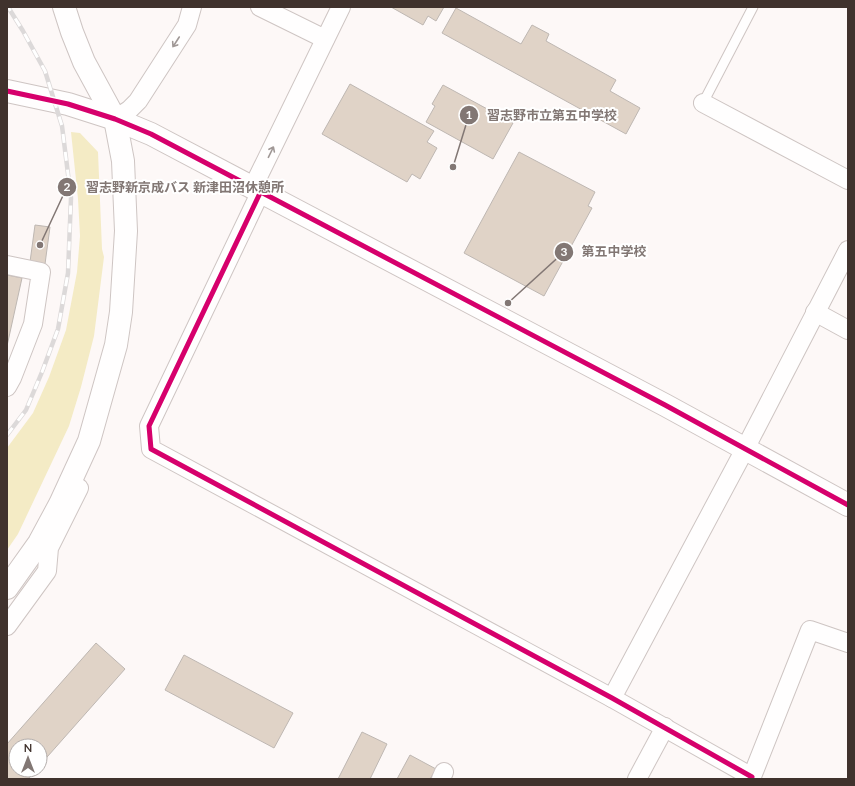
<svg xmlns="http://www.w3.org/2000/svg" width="855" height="786" viewBox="0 0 855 786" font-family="Lato,'Noto Sans JP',sans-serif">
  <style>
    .green { fill: #f4ebc5 }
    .building { fill: #e0d3c7; stroke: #beb7b2 }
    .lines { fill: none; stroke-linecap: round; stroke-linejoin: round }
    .lane-casing { stroke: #cec5c3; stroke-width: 11 }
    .street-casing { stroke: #cec5c3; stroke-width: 20 }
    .secondary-casing { stroke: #cec5c3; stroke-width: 24 }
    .lane { stroke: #fffefe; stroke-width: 9 }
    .street { stroke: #fffefe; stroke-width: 18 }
    .secondary { stroke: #fffefe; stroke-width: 22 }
    .rail-casing { stroke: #dcd9d9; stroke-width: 4.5 }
    .rail { stroke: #fff; stroke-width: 3; stroke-dasharray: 9; stroke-linecap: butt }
    .cycleway-casing { stroke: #fff; stroke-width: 8 }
    .cycleway { stroke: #d6006c; stroke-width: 5 }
    .oneway { stroke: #a09896 }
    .leader { fill: none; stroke: #827774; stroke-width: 1.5 }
    .callout-dot { fill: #827774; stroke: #fff; stroke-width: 1.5 }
    .mark-label { font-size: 12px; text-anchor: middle; font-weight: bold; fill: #fff }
    .callout-label { font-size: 13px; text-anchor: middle; font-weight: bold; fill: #827774; stroke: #fff; stroke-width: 4; stroke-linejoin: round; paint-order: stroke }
  </style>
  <rect width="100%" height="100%" fill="#fdf8f7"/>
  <!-- green -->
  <polygon class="green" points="71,132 80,133 98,152 102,249 104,257 94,336 81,387 69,426 18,534 7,550 7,448 33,413 49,377 66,330 77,272 80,236 78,199"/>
  <!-- building -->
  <g class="building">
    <polygon points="391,7 444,7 436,21 428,16 423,25"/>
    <polygon points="456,8 521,44 532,25 549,34 546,41 616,80 610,91 640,108 626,134 442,33"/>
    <polygon points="350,84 434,131 427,142 437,148 420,179 412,174 407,182 322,134"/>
    <polygon points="443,85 513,123 493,159 426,122 435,106 432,104"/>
    <polygon points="519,152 595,192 588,206 592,208 544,296 464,253"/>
    <polygon points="35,225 50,227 45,264 30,262"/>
    <polygon points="7,275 22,278 7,346"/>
    <polygon points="96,643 125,669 40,765 40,746 16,746 16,770 36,770 28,779 7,779 7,744"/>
    <polygon points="184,655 293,713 274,748 165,690"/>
    <polygon points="362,732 387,744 370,779 338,779"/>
    <polygon points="410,755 436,769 430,779 397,779"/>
  </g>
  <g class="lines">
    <!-- lane casing -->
    <g class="lane-casing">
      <polyline id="lane" points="703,103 753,7"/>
    </g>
    <!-- street casing -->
    <g class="street-casing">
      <g id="street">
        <polyline points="260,7 325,39"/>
        <polyline points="703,103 848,180"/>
        <polyline points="115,119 129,110 138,101 187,25 192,7"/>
        <polyline points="253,187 341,7"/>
        <polyline points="261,191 149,426 151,449 612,698 752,777"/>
        <polyline points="7,265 41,272 33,324 12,378 7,387"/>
        <polyline points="815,312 848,330"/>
        <polyline points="7,626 47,571 49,548 79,488"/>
        <polyline points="612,698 745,449 848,250"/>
        <polyline points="441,779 444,772"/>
        <polyline points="637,779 665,727"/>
        <polyline points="751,779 810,630 848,643"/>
      </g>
    </g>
    <!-- secondary casing -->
    <g class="secondary-casing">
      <g id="secondary">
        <polyline points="7,91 68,104 115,119 151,134 665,405 848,505"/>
        <polyline points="7,588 39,543 60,504 89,441 116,345 121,312 126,231 123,161 115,119 84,62 72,32 64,7"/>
      </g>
    </g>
    <!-- lane -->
    <use href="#lane" class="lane"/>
    <!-- street -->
    <use href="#street" class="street"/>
    <!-- secondary -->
    <use href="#secondary" class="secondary"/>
    <!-- rail casing -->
    <g class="rail-casing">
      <polyline id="rail" points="7,435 26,410 42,372 58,329 68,273 71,198 62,126 45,71 23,31 8,7"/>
    </g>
    <!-- rail -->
    <use href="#rail" class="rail"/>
    <!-- cycleway casing -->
    <g class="cycleway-casing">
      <g id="cycleway">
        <polyline points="7,91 68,104 115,119 151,134 665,405 848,505"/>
        <polyline points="261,191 149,426 151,449 612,698 752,777"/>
      </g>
    </g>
    <!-- cycleway -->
    <use href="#cycleway" class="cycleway"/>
  </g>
  <!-- one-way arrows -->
  <defs><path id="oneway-shaft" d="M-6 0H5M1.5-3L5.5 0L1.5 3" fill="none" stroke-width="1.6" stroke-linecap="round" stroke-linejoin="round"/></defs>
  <g class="oneway">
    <use href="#oneway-shaft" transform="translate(176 42) rotate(123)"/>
    <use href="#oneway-shaft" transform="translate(271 152) rotate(-64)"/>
  </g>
  <!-- callouts -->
  <path class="leader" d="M453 167L469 115M40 245L67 187M508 303L564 252"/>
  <g class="callout-dot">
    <circle cx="453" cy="167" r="4"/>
    <circle cx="40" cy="245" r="4"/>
    <circle cx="508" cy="303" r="4"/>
    <circle cx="469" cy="115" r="10"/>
    <circle cx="67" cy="187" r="10"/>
    <circle cx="564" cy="252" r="10"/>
  </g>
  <g class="mark-label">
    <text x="469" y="119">1</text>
    <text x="67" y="191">2</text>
    <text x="564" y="256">3</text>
  </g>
  <g class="callout-label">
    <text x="552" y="120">習志野市立第五中学校</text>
    <text x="185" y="192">習志野新京成バス 新津田沼休憩所</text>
    <text x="614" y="256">第五中学校</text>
  </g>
  <!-- border -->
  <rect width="855" height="786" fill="none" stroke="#40322d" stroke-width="16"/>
  <!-- north arrow -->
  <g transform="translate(28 758)"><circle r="19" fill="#ffffff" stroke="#b3adab"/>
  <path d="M0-3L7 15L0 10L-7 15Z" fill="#827774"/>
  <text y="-6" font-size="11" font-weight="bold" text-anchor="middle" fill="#40322d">N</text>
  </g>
</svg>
